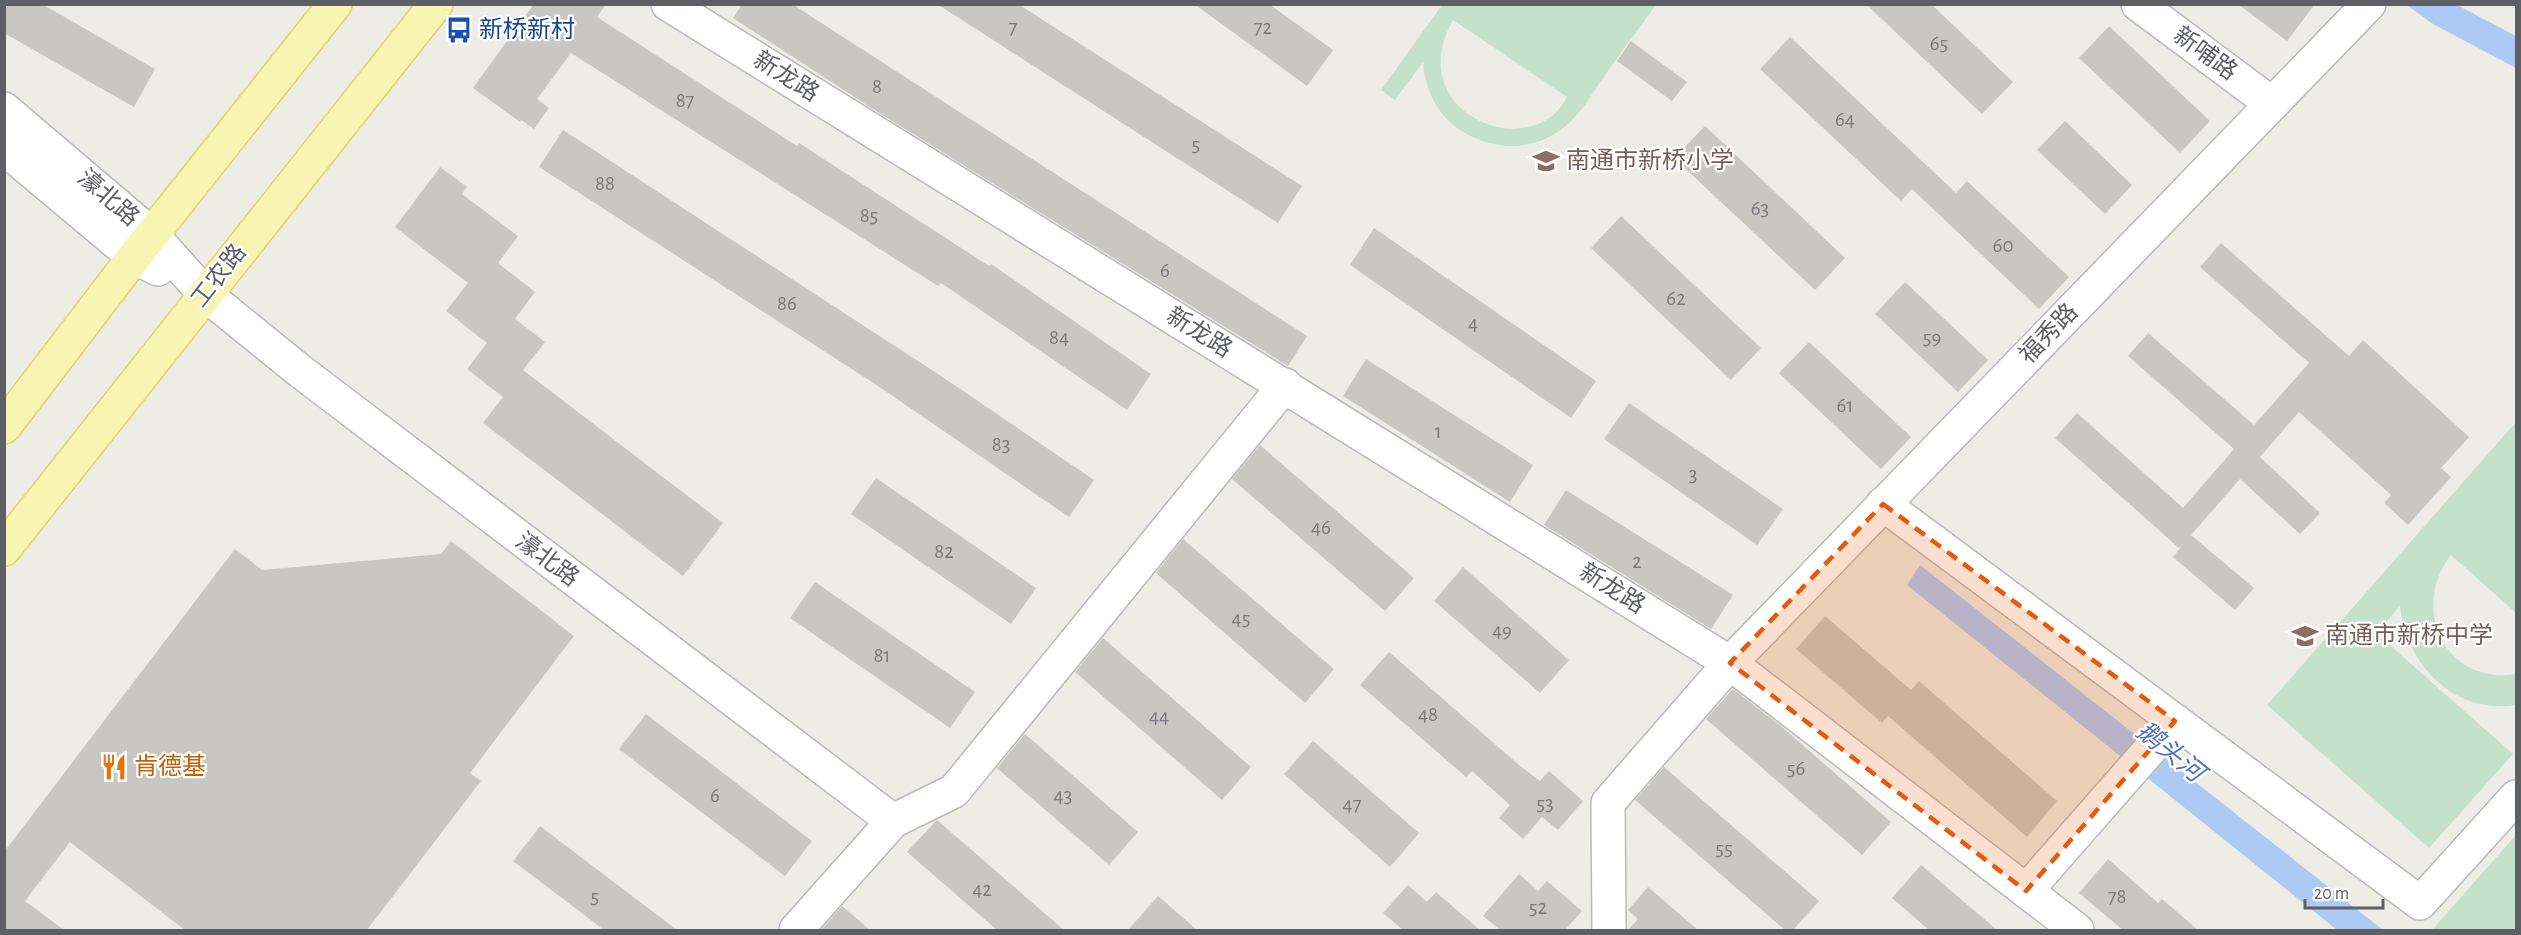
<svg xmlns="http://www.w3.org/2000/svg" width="2521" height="935" viewBox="0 0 2521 935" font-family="'Alegreya Sans','Noto Sans SC',sans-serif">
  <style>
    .green { fill: #c4e2c9; fill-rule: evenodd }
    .water { fill: #adcaf5 }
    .building { fill: #c9c7c2 }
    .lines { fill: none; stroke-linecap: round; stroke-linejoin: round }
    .minor-casing { stroke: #b7b9bd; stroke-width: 36 }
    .major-casing { stroke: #e2d36a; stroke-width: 36 }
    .minor { stroke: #fff; stroke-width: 33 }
    .major { stroke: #f6f6b2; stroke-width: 33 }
    .marked { fill: #e8590c; fill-opacity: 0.2; stroke: #e8590c; stroke-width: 4.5; stroke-dasharray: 12 8; stroke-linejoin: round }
    .labels { text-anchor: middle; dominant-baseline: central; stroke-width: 4.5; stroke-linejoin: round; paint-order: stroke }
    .number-label { font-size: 21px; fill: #78797c }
    .transit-label { font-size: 24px; fill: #164399; stroke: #fff; text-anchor: start }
    .street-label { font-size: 24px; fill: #5d5f64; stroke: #fff }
    .education-label { font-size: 24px; fill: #785e54; stroke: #fff; text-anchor: start }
    .food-label { font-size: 24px; fill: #c56008; stroke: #fff; text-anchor: start }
    .water-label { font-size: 26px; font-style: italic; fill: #5273b6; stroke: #fff }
  </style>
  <rect width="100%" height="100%" fill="#eeede5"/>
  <!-- green -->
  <g class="green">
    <path d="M1442,5V4L1656,5C1639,28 1622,51 1605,75C1592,93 1581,115 1563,128C1534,151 1496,151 1465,133C1439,119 1425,91 1423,62L1395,100L1381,90ZM1453,20L1567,97C1533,166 1400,114 1453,20Z"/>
    <path d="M2516,422V613L2451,555C2409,609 2446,686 2516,674V705C2454,715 2406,664 2400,606L2376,633L2513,754L2429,848L2267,705Z"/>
    <polygon points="2516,835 2516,930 2432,930"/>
  </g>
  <!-- water -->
  <g class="water">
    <polygon points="2407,5 2457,5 2516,36 2516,68 2433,24"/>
    <polygon points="1920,565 2383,930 2337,930 1907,585"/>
  </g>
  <!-- building -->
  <g class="building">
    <polygon points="4,4 42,4 155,69 134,107 4,33"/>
    <polygon points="534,4 606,4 597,17 797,146 799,143 989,266 991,264 1151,374 1127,410 941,283 938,286 571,53 537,99 549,108 534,129 521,120 520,122 473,88"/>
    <polygon points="742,4 792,4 1307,336 1288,366 876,111 733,18"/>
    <polygon points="937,4 1018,4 1302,186 1278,223"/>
    <polygon points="1194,4 1269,4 1333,50 1307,86"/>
    <polygon points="1866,4 1931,4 2013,82 1982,114"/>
    <polygon points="2238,4 2315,4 2287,41"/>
    <polygon points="2109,26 2210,121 2180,153 2079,58"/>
    <polygon points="1790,37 1956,193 1967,181 2069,277 2039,309 1912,189 1901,201 1760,69"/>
    <polygon points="1631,41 1687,82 1672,101 1617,61"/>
    <polygon points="2065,121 2132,185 2105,214 2037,150"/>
    <polygon points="1705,126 1845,258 1815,290 1674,158"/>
    <polygon points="563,130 941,376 1094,480 1069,517 878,386 539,167"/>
    <polygon points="440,167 467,187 462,194 518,236 498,263 535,292 515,319 545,342 523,370 723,523 683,576 483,423 503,397 467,369 487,343 446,311 468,283 395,227"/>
    <polygon points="1621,216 1761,348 1731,380 1591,248"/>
    <polygon points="1374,228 1596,381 1571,418 1350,265"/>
    <polygon points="2221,243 2349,356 2363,340 2469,437 2441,468 2451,477 2408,525 2384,503 2391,495 2299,412 2260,457 2320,513 2300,534 2240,479 2191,535 2254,588 2235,610 2173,557 2184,543 2179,548 2055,438 2077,413 2183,508 2234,449 2128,356 2148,333 2254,425 2309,363 2200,267"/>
    <polygon points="1905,282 1988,360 1958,392 1875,314"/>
    <polygon points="1809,342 1911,437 1881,469 1779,373"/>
    <polygon points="1366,359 1533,465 1510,502 1343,396"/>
    <polygon points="1629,403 1783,509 1757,545 1604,439"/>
    <polygon points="1260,445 1414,578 1385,611 1232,479"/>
    <polygon points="876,478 1036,588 1011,624 851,514"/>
    <polygon points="1566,490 1733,595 1711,629 1544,525"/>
    <polygon points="1183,539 1334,669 1305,703 1156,573"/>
    <polygon points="451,541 574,636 470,773 481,781 367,930 185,930 70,842 25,901 64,930 4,930 4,852 235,549 262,570 441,554"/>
    <polygon points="1463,567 1569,660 1540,693 1434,601"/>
    <polygon points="815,582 975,692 950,728 790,618"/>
    <polygon points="1825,616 1911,690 1919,681 2057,801 2027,837 1888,716 1882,723 1796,649"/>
    <polygon points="1103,638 1251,767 1222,800 1075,672"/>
    <polygon points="1389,652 1519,765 1540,781 1549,771 1583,801 1558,830 1542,817 1523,839 1499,818 1510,805 1472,771 1466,777 1360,685"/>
    <polygon points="1733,689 1782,727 1891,822 1862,855 1706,719"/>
    <polygon points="646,714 812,841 785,876 619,749"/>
    <polygon points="1025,734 1138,832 1109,865 997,768"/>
    <polygon points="1313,741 1419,833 1390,867 1284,774"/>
    <polygon points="1664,767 1819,901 1793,930 1785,930 1635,800"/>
    <polygon points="937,820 1064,930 997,930 907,852"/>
    <polygon points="540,826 677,930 604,930 513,861"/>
    <polygon points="2108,859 2158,903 2162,899 2198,930 2123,930 2079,893"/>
    <polygon points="1921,865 1997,930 1929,930 1892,898"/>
    <polygon points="1519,874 1538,891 1547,881 1582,911 1565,930 1500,930 1483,916"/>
    <polygon points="1408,885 1427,902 1436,892 1480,930 1403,930 1383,913"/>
    <polygon points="1648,887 1698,930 1628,930 1638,919 1628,910"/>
    <polygon points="1158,896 1197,930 1128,930"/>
    <polygon points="842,906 870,930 821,930"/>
  </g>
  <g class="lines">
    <!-- minor casing -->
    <g class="minor-casing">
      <g id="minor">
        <polyline points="668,4 1730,663 2077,930"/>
        <polyline points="2138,4 2272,104"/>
        <polyline points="4,109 152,235 205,294 300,371 893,821"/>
        <polyline points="4,148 134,257 158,269"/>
        <polyline points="1883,504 2420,903 2516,797"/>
        <polyline points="2026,891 2175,721"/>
        <polyline points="796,930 893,821 954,791 1285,385"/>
        <polyline points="1609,930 1608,803 1730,663 2369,4"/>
      </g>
    </g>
    <!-- major casing -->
    <g class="major-casing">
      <g id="major">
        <polyline points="4,427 134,257 335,4"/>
        <polyline points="4,549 436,4"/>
      </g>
    </g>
    <!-- minor -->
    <use href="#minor" class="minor"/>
    <!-- major -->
    <use href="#major" class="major"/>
  </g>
  <!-- marked area -->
  <path class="marked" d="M1883,504L2175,721L2026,891L1730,663Z"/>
  <!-- icons -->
  <defs>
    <g id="bus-bare" transform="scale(2.07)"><path d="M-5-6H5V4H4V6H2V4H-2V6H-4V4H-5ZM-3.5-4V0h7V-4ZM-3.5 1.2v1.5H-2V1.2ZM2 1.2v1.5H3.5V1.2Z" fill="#1a4fb4" stroke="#fff" stroke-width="2.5" paint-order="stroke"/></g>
    <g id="school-bare" transform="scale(2.07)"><path d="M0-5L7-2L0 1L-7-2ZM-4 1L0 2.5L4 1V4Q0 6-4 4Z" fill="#8d6e63" stroke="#fff" stroke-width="2.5" paint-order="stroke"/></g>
    <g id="restaurant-bare" transform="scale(2.07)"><path d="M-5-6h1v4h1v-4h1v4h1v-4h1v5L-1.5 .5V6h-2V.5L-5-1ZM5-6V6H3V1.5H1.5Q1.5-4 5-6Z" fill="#e8710a" stroke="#fff" stroke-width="2.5" paint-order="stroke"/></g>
  </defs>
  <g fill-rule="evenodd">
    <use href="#bus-bare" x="459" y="30"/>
    <use href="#school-bare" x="1546" y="161"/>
    <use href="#school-bare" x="2305" y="636"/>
    <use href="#restaurant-bare" x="114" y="767"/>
  </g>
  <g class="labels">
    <!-- number labels -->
    <g class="number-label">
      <text x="1013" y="27">7</text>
      <text x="1263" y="27">72</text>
      <text x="1939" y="43">65</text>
      <text x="877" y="86">8</text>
      <text x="685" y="100">87</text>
      <text x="1845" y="119">64</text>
      <text x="1196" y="144">5</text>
      <text x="605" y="183">88</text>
      <text x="1760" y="208">63</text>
      <text x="869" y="215">85</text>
      <text x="2003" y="245">60</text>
      <text x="1165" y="270">6</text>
      <text x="1676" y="298">62</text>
      <text x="787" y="303">86</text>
      <text x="1473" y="323">4</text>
      <text x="1059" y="337">84</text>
      <text x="1932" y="337">59</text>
      <text x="1845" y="405">61</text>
      <text x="1438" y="431">1</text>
      <text x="1001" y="444">83</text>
      <text x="1693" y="474">3</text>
      <text x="1321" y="527">46</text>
      <text x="944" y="551">82</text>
      <text x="1637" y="561">2</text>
      <text x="1241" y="618">45</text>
      <text x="1502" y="630">49</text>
      <text x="882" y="655">81</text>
      <text x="1428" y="714">48</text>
      <text x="1159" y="716">44</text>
      <text x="1796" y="768">56</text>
      <text x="715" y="795">6</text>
      <text x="1063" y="795">43</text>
      <text x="1545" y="803">53</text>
      <text x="1352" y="804">47</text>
      <text x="1724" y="848">55</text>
      <text x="982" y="889">42</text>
      <text x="595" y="896">5</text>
      <text x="2117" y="896">78</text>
      <text x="1538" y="907">52</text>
    </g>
    <!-- transit labels -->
    <g class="transit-label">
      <text x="479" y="30">新桥新村</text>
    </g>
    <!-- street labels -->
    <g class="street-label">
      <text transform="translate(2205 54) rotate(36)">新哺路</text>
      <text transform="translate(786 77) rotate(32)">新龙路</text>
      <text transform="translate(108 198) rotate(41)">濠北路</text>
      <text transform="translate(219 276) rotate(-52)">工农路</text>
      <text transform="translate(1199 333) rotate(32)">新龙路</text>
      <text transform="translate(2049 334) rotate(-46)">福秀路</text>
      <text transform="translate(547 560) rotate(37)">濠北路</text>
      <text transform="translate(1612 589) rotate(32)">新龙路</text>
    </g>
    <!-- education labels -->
    <g class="education-label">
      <text x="1566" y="161">南通市新桥小学</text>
      <text x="2325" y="636">南通市新桥中学</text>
    </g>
    <!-- food labels -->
    <g class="food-label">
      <text x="134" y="767">肯德基</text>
    </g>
    <!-- water labels -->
    <g class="water-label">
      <text transform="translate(2170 752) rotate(39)">鹅头河</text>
    </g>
  </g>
  <!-- border -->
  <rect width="2521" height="935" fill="none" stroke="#5d5f64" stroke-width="12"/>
  <!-- scale -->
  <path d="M2305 899v9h78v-9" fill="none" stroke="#5d5f64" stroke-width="3"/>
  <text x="2314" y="899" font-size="18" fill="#5d5f64" stroke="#ffffff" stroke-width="4.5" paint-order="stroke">20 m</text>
</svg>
